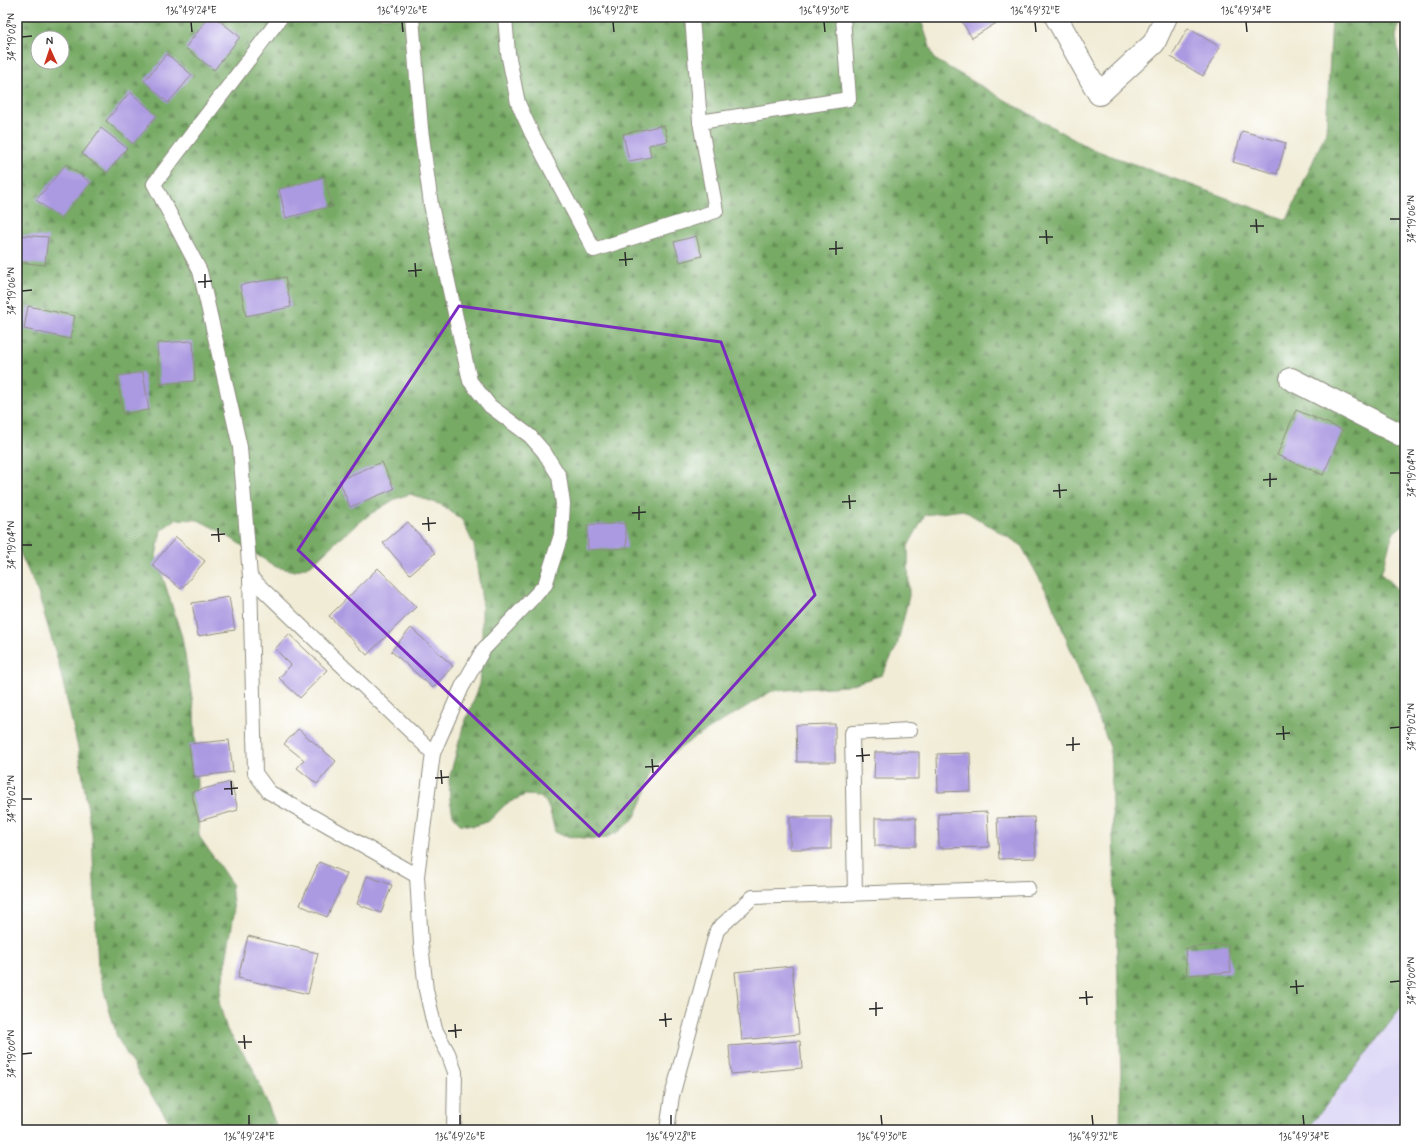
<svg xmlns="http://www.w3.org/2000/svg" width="1422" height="1147" viewBox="0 0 1422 1147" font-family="Mynerve,sans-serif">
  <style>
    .built { fill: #dcd6f6 }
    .forest { fill: url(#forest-firs); stroke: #516a48; fill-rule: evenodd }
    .building { fill: #ab99e1 }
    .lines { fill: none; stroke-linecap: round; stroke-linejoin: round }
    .service-casing { stroke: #8e8c80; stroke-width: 16 }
    .minor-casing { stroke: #8e8c80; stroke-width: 24 }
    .service { stroke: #fff; stroke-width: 14 }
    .minor { stroke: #fff; stroke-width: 22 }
    .marked { fill: none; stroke: #7b2cbf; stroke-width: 3; stroke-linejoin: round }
    .ticks { fill: none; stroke: #2b2b2b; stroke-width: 1.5 }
    .neatline { fill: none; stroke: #2b2b2b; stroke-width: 1.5 }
    .ticks-label { font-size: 10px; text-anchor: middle; fill: #2b2b2b }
  </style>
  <defs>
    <pattern id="forest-firs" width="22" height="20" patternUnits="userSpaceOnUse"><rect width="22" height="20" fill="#77aa65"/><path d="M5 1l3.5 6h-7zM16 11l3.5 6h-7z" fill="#628b53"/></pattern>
  </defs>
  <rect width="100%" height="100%" fill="#fff"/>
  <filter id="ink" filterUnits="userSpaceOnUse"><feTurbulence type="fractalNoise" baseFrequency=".025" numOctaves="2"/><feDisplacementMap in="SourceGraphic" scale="8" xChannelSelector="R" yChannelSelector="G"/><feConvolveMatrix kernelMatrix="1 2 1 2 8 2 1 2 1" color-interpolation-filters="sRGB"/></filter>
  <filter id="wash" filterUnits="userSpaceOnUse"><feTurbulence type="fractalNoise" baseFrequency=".012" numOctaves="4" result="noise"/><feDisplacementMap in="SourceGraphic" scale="16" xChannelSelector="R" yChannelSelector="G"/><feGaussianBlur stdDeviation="0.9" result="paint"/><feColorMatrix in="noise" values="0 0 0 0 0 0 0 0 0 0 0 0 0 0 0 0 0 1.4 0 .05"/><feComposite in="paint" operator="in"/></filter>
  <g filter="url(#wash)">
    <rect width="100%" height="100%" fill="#f1ecd6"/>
    <!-- built -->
    <polygon class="built" points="1405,1003 1405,1130 1307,1130"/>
    <!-- forest -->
    <path class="forest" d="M17,17H920L934,59L1087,147L1287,220L1326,132L1332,17H1400L1396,37L1405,89V523L1393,533L1381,574L1405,596V1003L1307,1130H1120L1121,1072L1110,747L1049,596L1021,545L963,510L925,515L908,546L909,596L897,646L882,675L846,686L772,691L693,739L658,764L635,817L620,831L605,838L595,839L564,836L555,832L550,811L546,802L539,796L525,795L506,804L489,821L474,826L460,824L453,815L450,799L449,779L463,727L479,687L482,636V601L474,545L462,520L442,505L410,494L395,499L369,515L339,539L311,565L295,571L276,567L218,530L198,520L176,519L161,530L156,556L182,637L194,710L199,836L231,883L234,914L219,1002L227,1030L251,1064L278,1130H175L143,1082L117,1037L98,969L92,835L78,748L58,661L38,593L17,546ZM38,38H62V62H38Z"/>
    <g id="blocks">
      <!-- building -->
      <g class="building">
        <polygon points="209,17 215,17 240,37 214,70 185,48"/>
        <polygon points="959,17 1006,17 972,38"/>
        <polygon points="1188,28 1220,47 1203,76 1171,57"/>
        <polygon points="167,54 192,75 168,103 144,81"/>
        <polygon points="130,92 157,115 133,144 106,121"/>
        <polygon points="664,125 668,141 649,145 651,157 629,161 623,134"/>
        <polygon points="101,128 127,148 107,173 82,154"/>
        <polygon points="1242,131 1286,143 1277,174 1233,162"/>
        <polygon points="66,164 91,183 61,219 36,200"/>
        <polygon points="324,177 332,206 286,218 279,189"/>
        <polygon points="17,235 48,237 45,265 17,262"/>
        <polygon points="696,236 702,256 680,262 674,242"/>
        <polygon points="285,277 291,307 246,316 240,285"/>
        <polygon points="28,306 75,316 70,339 24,329"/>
        <polygon points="193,341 195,381 159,384 157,343"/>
        <polygon points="143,372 149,410 123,414 117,376"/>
        <polygon points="1296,410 1343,430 1323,475 1277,455"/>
        <polygon points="382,462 394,489 350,507 339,480"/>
        <polygon points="408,522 435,553 410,574 383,543"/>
        <polygon points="625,523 627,548 588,550 587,525"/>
        <polygon points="176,537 205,561 181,589 152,565"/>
        <polygon points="378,568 416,607 367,655 329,616"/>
        <polygon points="229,597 235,630 198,636 192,603"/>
        <polygon points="411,628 453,666 433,688 391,651"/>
        <polygon points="289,634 327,670 300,698 279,678 291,665 275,649"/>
        <polygon points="835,724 835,762 797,762 796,725"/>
        <polygon points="298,729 336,761 317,784 297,768 304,760 284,744"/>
        <polygon points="229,740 233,772 193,777 189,744"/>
        <polygon points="875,752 919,752 919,779 874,779"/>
        <polygon points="970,753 971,791 938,792 937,754"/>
        <polygon points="231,782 238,810 199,821 191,792"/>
        <polygon points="987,812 989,847 939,848 938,814"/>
        <rect x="790" y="817" width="41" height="32"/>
        <polygon points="1034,817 1036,858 999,859 997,818"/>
        <rect x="875" y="818" width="41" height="28"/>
        <polygon points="319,862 347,874 327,917 300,905"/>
        <polygon points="367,876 392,885 381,913 357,904"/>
        <polygon points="248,936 318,953 308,994 238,978"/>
        <polygon points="1228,944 1231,972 1187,975 1185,948"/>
        <polygon points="792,966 799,1034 742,1040 735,972"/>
        <polygon points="800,1041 802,1068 731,1074 729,1046"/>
      </g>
    </g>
  </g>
  <g filter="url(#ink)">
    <use href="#blocks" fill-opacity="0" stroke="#8e8c80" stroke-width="1"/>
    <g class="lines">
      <!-- service casing -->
      <g class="service-casing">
        <g id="service">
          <polyline points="281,17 154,184 200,271 240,447 250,577 255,773 269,792 417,876"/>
          <polyline points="412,17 421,129 431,205 470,381 490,406 530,436 544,452 559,476 563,504 561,535 545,585 483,650 462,687 433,753 417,876 421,944 426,990 435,1029 448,1053 455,1072 454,1130"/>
          <polyline points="505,17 508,53 518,103 532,134 594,250 716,211 700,122 692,17"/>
          <polyline points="700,122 849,99 843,17"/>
          <polyline points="250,577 433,753"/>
          <polyline points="855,894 852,733 910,730"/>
          <polyline points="667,1130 672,1096 717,930 753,897 1028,888"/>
        </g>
      </g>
      <!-- minor casing -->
      <g class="minor-casing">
        <g id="minor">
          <polyline points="1056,17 1099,94 1154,43 1166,17"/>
          <polyline points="1291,379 1405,437"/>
        </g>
      </g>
      <!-- service -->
      <use href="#service" class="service"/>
      <!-- minor -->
      <use href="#minor" class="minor"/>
    </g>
  </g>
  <!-- marked area -->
  <path class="marked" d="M459,306L721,342L815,595L599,836L298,550Z"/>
  <!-- ticks -->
  <path class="ticks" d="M191,22L192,32M402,22L403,32M613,22L614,32M824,22L825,32M1035,22L1036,32M1246,22L1247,32M22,37L32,36M1256,219L1257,233M1390,219H1400M1250,226H1264M1046,230L1047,244M1039,237H1053M836,241V255M829,249L843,248M625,252L626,266M619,260L633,259M415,263L416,277M408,271L422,270M205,274V288M198,282L212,281M22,291L32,290M1270,473V487M1390,473H1400M1263,480L1277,479M1059,484L1060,498M1053,491L1067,490M849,495L850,509M842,502L856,501M639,506V520M632,513L646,512M428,517L429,531M422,524L436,523M218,528L219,542M211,535L225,534M22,545H32M1283,726L1284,740M1390,728L1400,727M1276,734L1290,733M1073,737V751M1066,745L1080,744M862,748L863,762M856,756L870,755M652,759L653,773M645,767L659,766M441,770L442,784M435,778L449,777M231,781L232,795M224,789L238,788M22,799H32M1296,980L1297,994M1390,982L1400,981M1290,987L1304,986M1086,991L1087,1005M1079,998L1093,997M876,1002V1016M869,1009L883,1008M665,1013L666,1027M659,1020L672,1019M455,1024L456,1038M448,1031L462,1030M244,1035L245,1049M238,1042H252M22,1054L32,1053M249,1115V1125M460,1115V1125M671,1115V1125M881,1115L882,1125M1092,1115L1093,1125M1303,1115L1304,1125"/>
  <!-- margin -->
  <rect width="1422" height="1147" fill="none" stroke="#fff" stroke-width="44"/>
  <!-- north arrow -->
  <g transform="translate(50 50) rotate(357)"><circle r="19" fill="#ffffff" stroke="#aaaaaa"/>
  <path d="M0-3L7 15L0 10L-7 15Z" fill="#c8321e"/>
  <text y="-6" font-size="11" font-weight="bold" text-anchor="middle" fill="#2b2b2b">N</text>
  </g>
  <rect x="22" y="22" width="1378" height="1103" class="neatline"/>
  <g class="ticks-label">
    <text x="191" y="14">136°49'24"E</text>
    <text x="402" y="14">136°49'26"E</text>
    <text x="613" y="14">136°49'28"E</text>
    <text x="824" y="14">136°49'30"E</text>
    <text x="1035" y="14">136°49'32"E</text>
    <text x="1246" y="14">136°49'34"E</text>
    <text transform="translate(11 37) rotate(-90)" y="4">34°19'08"N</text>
    <text transform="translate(1411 219) rotate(-90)" y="4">34°19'06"N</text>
    <text transform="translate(11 291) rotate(-90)" y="4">34°19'06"N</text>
    <text transform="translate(1411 473) rotate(-90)" y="4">34°19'04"N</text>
    <text transform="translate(11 545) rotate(-90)" y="4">34°19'04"N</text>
    <text transform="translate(1411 727) rotate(-90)" y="4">34°19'02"N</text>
    <text transform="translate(11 799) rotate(-90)" y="4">34°19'02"N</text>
    <text transform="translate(1411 981) rotate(-90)" y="4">34°19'00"N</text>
    <text transform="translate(11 1054) rotate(-90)" y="4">34°19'00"N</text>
    <text x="249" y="1140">136°49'24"E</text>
    <text x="460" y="1140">136°49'26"E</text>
    <text x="671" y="1140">136°49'28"E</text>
    <text x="882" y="1140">136°49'30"E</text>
    <text x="1093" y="1140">136°49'32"E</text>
    <text x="1304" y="1140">136°49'34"E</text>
  </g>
</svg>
